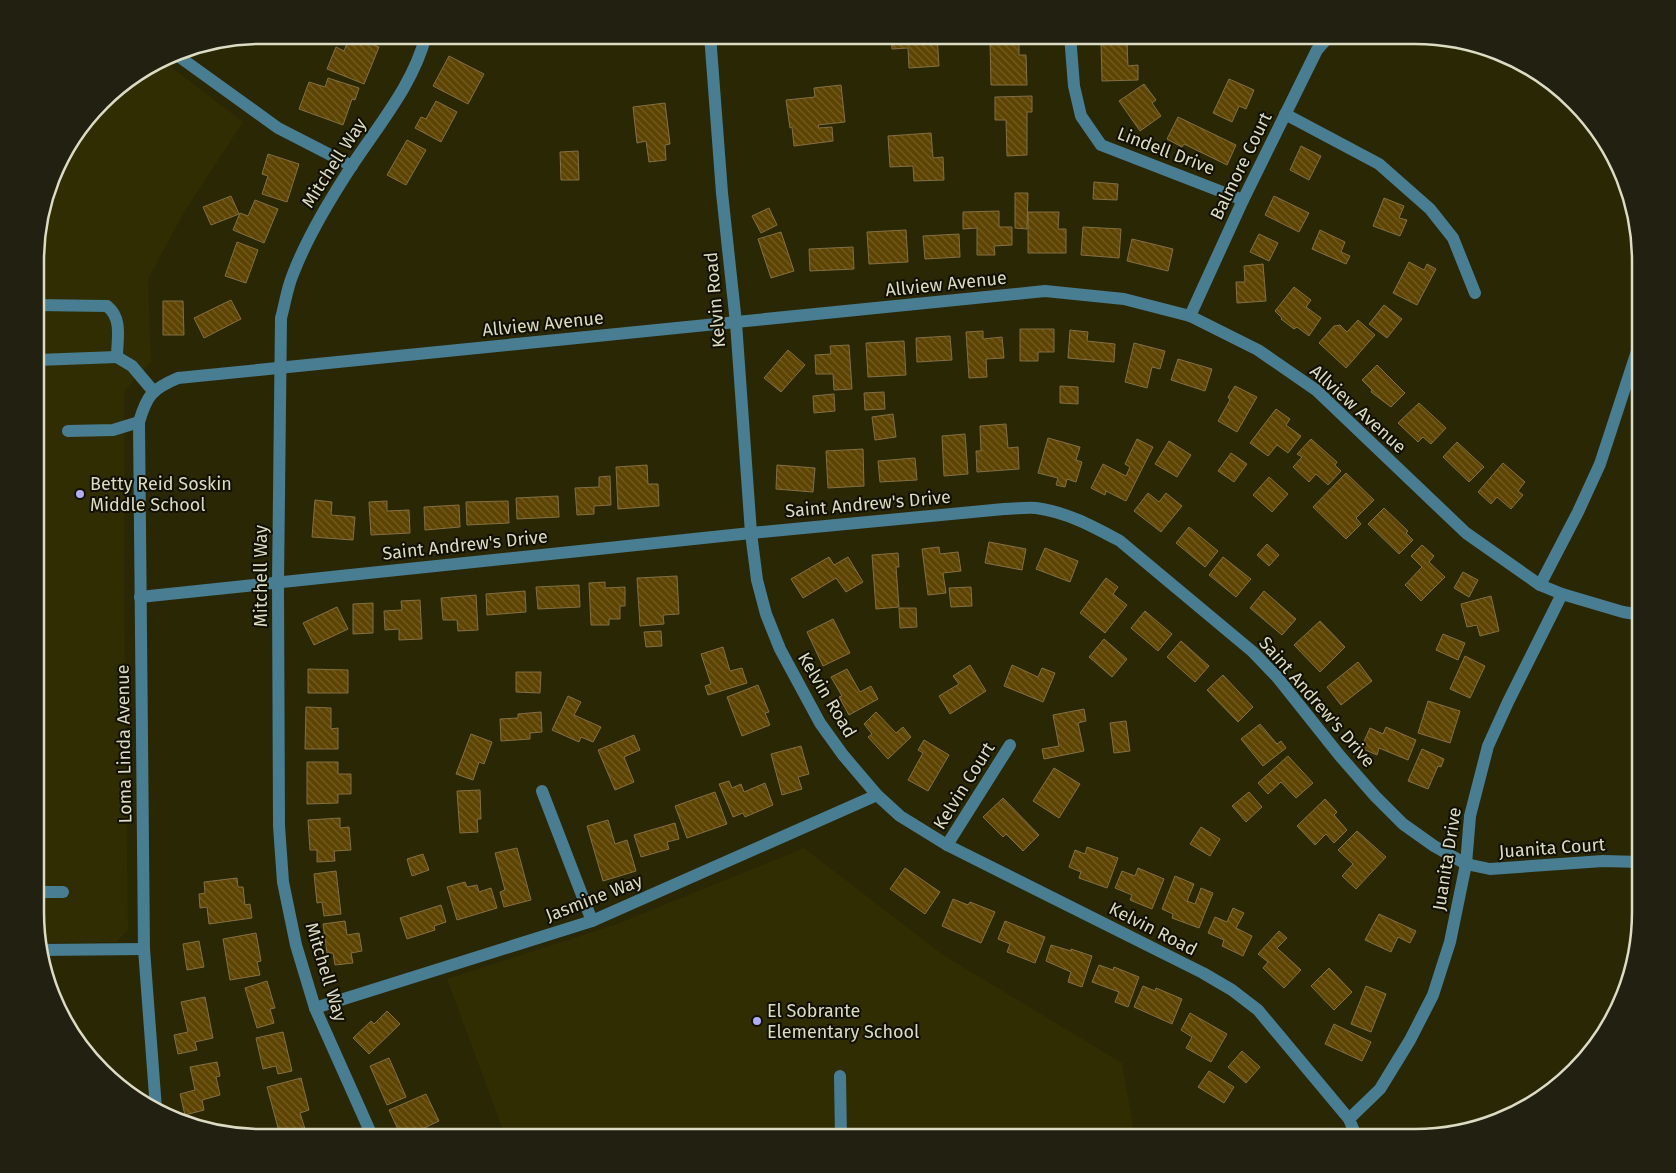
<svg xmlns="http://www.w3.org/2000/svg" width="1676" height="1173" viewBox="0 0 1676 1173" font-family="'Fira Sans',sans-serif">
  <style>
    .built { fill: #302d03 }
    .building { fill: url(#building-back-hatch); stroke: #836f45 }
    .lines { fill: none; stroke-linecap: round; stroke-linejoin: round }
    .minor { stroke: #497d91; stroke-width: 12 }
    .poi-dot { fill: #b0aefa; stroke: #111001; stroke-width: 2 }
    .labels { text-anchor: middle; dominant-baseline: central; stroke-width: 4; stroke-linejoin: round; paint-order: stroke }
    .street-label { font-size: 18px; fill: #dcdbc3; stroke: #111001 }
    .poi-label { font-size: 18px; fill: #dcdbc3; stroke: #111001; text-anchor: start }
    .rim { fill: none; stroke: #dcdbc3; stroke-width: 2.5 }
  </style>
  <defs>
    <pattern id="building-back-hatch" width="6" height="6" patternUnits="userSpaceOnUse" patternTransform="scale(1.25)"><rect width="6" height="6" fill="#5d4402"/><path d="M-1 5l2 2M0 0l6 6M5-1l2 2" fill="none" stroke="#745e25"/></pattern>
  </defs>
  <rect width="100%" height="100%" fill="#2a2705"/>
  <!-- built -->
  <g class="built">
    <polygon points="162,60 243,122 184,212 148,279 151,362 124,391 124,596 128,930 116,942 37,943 37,232 58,161 112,91"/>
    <polygon points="804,848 943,955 1122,1063 1135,1138 506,1138 447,979 617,924"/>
  </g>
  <!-- building -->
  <g class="building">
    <polygon points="891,35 937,35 939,66 909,68 908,48 892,49"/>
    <polygon points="350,36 379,47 364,84 327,69 336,47 344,51"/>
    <polygon points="1127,42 1128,66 1138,65 1138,80 1102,81 1101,43"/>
    <polygon points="990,43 1019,43 1019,55 1026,55 1027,85 991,85"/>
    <polygon points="449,56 484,74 468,104 433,86"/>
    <polygon points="328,78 359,88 355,100 352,99 343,125 299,109 309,82 325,87"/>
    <polygon points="1229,79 1254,90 1246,109 1239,106 1232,122 1213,113"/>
    <polygon points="1144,84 1156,100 1152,103 1161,116 1140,131 1119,101"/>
    <polygon points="841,85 845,122 818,125 819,128 832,127 833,141 794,146 792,127 790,128 786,100 815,97 814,88"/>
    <polygon points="1032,96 1032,112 1027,112 1027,155 1007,156 1006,120 995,120 995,97"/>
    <polygon points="436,101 457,112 441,142 415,128 421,117 426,119"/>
    <polygon points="665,103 670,144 665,145 666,160 649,162 646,141 637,143 633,107"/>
    <polygon points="1178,117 1236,145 1227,165 1184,144 1182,147 1167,139"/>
    <polygon points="931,133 933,158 943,157 944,180 914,181 913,166 890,167 888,136"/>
    <polygon points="407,140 426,150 406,185 387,175"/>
    <polygon points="1301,146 1321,156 1309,180 1290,170"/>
    <polygon points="578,151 579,180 561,180 560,152"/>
    <polygon points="268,154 299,164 287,202 262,194 268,176 262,174"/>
    <polygon points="1094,182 1118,184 1117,200 1093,199"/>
    <polygon points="1015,193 1028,193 1027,229 1015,228"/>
    <polygon points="231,196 239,214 211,225 203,207"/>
    <polygon points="1274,196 1309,213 1299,232 1265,215"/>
    <polygon points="1384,198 1404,206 1399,218 1407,220 1400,236 1373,226"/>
    <polygon points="255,200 278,209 264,243 233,230 240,213 248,216"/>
    <polygon points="769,208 777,225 761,233 752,216"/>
    <polygon points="999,211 999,227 1012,227 1012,245 994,246 995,255 977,255 977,228 963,229 963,212"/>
    <polygon points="1028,212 1059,212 1058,229 1066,229 1066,253 1028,253"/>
    <polygon points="1083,227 1121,229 1119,258 1081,255"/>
    <polygon points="906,230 908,262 869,264 867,232"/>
    <polygon points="1320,230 1345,242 1341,252 1350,256 1346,264 1312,249"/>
    <polygon points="781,232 794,271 771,278 758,239"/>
    <polygon points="959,234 960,257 925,259 923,236"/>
    <polygon points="1259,234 1278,243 1269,261 1250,252"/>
    <polygon points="1132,239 1173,249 1168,271 1127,261"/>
    <polygon points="237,242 258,250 246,283 225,276"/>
    <polygon points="853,247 854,269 810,271 809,249"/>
    <polygon points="1409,262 1424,270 1427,264 1436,269 1417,305 1393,293"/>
    <polygon points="1263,264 1266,301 1237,303 1236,282 1245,282 1244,266"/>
    <polygon points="1294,287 1311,300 1306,307 1321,318 1309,336 1297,327 1294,329 1281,319 1282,318 1275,311"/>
    <polygon points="231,300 241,319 204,338 194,318"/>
    <polygon points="163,301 183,301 184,335 163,335"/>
    <polygon points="1384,305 1402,319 1387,338 1369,324"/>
    <polygon points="1358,320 1375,335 1346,368 1319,343 1334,326 1340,325 1347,332"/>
    <polygon points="1020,329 1054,329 1054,352 1038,352 1038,361 1020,361"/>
    <polygon points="1070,330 1088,332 1087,341 1115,344 1114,362 1068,358"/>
    <polygon points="983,331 983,339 1002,337 1004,358 986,359 987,377 969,378 966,332"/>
    <polygon points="950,336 952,360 917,362 916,338"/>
    <polygon points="904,341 906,375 868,377 866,343"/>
    <polygon points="1134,343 1165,351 1160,369 1152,367 1147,388 1125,382"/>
    <polygon points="849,345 852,389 834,390 833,374 816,374 815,355 831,354 830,346"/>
    <polygon points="788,350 805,365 781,392 764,378"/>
    <polygon points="1178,359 1212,369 1205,391 1171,380"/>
    <polygon points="1377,365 1405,393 1391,407 1371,392 1372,390 1362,380"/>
    <polygon points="1060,386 1078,387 1078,404 1060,403"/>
    <polygon points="1235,386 1257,397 1237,432 1218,421 1230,400 1228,397"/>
    <polygon points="884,392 885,409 865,410 864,393"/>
    <polygon points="834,394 835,411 814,413 813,396"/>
    <polygon points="1419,403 1446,428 1431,444 1423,437 1418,442 1398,423"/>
    <polygon points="1276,409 1290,419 1286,425 1301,436 1288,453 1277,445 1268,456 1250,443"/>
    <polygon points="893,414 896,437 875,440 872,417"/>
    <polygon points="1006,424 1008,448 1018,447 1019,469 977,472 976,451 981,451 980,426"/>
    <polygon points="965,434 968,474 944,476 942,436"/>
    <polygon points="1048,438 1080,447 1076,460 1082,462 1076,482 1067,479 1065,487 1056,485 1058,478 1038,473"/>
    <polygon points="1137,439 1153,447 1126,501 1106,491 1105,495 1091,488 1103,464 1126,476 1130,467 1125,464"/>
    <polygon points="1311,439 1337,462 1335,465 1341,471 1328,485 1316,474 1309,482 1293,467 1302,457 1297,454"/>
    <polygon points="1169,441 1191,455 1177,477 1155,464"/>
    <polygon points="1457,442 1484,467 1469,482 1443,457"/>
    <polygon points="863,449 864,486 828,488 826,451"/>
    <polygon points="1231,453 1247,464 1234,482 1218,471"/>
    <polygon points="915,458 917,480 880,482 878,461"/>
    <polygon points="1503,463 1525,482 1518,491 1523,495 1511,509 1497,497 1491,504 1478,492"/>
    <polygon points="647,465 648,484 658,484 659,506 618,509 616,467"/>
    <polygon points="777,465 815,468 813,492 776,489"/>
    <polygon points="1346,473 1374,500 1356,518 1361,524 1346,539 1313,507"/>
    <polygon points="610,476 611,505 594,506 594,514 577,515 575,488 599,487 599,477"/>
    <polygon points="1269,477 1288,494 1272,512 1253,495"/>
    <polygon points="1148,493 1159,502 1166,493 1182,506 1161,532 1134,511"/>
    <polygon points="558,496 559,517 517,519 516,498"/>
    <polygon points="315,500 332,502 331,515 355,517 353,540 312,537"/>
    <polygon points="387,501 387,511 409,510 410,533 371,535 369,502"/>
    <polygon points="508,501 509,523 467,525 466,502"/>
    <polygon points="459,505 460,527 425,530 424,507"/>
    <polygon points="1384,508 1408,531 1406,533 1413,540 1399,554 1368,524"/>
    <polygon points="1189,527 1218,551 1205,567 1176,543"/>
    <polygon points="989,542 1026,549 1022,570 985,563"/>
    <polygon points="1267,544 1279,555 1269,566 1257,555"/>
    <polygon points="1422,545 1434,556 1429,562 1445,577 1421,601 1405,585 1422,567 1411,556"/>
    <polygon points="939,547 940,554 958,552 961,571 943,573 946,593 928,595 922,549"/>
    <polygon points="1045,548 1078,561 1070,582 1036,569"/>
    <polygon points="898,553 899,567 896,567 899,607 876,609 872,555"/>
    <polygon points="829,557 834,565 848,557 863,582 846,592 836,578 803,598 791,579"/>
    <polygon points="1223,557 1251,579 1236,597 1209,575"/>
    <polygon points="1463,572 1478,580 1469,597 1454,588"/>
    <polygon points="677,576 679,614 663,615 664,624 640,626 637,578"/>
    <polygon points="1106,578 1118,587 1113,594 1127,605 1105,633 1080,613"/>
    <polygon points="605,582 605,588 625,587 625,606 620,606 620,619 609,619 609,625 591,625 589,583"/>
    <polygon points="579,585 580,607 538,609 536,587"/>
    <polygon points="971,587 972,606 951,607 949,588"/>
    <polygon points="525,591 526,612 487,615 486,594"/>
    <polygon points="1264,591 1296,619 1282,635 1250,608"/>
    <polygon points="476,595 478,630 458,631 457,620 443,620 441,598"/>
    <polygon points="1491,596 1499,631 1480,636 1477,625 1467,627 1461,604"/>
    <polygon points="420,600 422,639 399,640 399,629 385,630 384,611 402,610 401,601"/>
    <polygon points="373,603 373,633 353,634 353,604"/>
    <polygon points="337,607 348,629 314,645 303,623"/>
    <polygon points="899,608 916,608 917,627 900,628"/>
    <polygon points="1145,611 1172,634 1158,651 1131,628"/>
    <polygon points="833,619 850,653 823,666 807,632"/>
    <polygon points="1320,621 1345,647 1320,672 1294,645"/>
    <polygon points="661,631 662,646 646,647 644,632"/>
    <polygon points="1443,634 1465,643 1458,660 1436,650"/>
    <polygon points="1104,639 1127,659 1112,677 1089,657"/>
    <polygon points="1181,641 1209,666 1195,682 1167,657"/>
    <polygon points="723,647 730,671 742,668 747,683 708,695 705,686 711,684 701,654"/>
    <polygon points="1465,656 1485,666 1470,698 1450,689"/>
    <polygon points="1358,662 1372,681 1341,705 1327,687"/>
    <polygon points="970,665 986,691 950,714 939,696 959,684 953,676"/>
    <polygon points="1012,665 1038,677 1042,668 1055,673 1043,702 1004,686"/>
    <polygon points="308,669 348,670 348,693 308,693"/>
    <polygon points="847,669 860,692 871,686 878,699 849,715 839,697 842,696 831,677"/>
    <polygon points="516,672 541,672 540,693 516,692"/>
    <polygon points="1223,675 1253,707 1238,722 1207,690"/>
    <polygon points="758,685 769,712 765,713 770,725 742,736 727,697"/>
    <polygon points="568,696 581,702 574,715 601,727 593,742 581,737 579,742 552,730"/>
    <polygon points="1428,701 1460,711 1450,743 1418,733"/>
    <polygon points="306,707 331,708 331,729 338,728 338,749 305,749"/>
    <polygon points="1084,709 1086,721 1078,723 1084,751 1044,759 1042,749 1059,746 1053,715"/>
    <polygon points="541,712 542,732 530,733 530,739 501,741 500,719 518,718 518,714"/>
    <polygon points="876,712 896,733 903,727 911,737 888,759 868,737 872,734 864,724"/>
    <polygon points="1126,721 1130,751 1114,753 1110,723"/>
    <polygon points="1260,724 1277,744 1281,741 1286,748 1263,766 1241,739"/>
    <polygon points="1386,727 1416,740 1408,760 1379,748 1377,755 1361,748 1370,728 1383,734"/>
    <polygon points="471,734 492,742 484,764 479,762 473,780 456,774"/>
    <polygon points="634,735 640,750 624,757 634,782 615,790 598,750"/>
    <polygon points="924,740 949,755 928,791 908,780 923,753 918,750"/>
    <polygon points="801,746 809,774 798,777 802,789 782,795 771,754"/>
    <polygon points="1422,749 1444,759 1441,767 1438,766 1428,789 1408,781"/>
    <polygon points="1288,756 1313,783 1296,798 1281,782 1268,794 1258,783"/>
    <polygon points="307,762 338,762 338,774 351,774 351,794 338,794 338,803 307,804"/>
    <polygon points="1054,768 1080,784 1059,818 1033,801"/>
    <polygon points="729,781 732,788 741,784 744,792 765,783 773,805 745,817 743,813 733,817 719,784"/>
    <polygon points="480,790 481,819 477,819 478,832 460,833 457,791"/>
    <polygon points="715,792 727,824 687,838 675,806"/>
    <polygon points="1249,792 1262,807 1246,822 1232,806"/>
    <polygon points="1003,798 1039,835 1023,851 1006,834 1003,837 983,817"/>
    <polygon points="1325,799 1337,812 1334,815 1347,830 1334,843 1326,834 1315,845 1297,826"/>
    <polygon points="340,818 340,828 349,827 351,850 334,851 335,861 317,862 317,850 310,850 308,820"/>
    <polygon points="608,820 615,844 627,840 636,871 603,881 587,826"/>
    <polygon points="675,823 679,839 667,842 669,849 641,857 634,835"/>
    <polygon points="1201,827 1220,839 1210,856 1190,844"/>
    <polygon points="1357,831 1386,857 1356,889 1342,876 1353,864 1338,850"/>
    <polygon points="1087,847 1118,858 1107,888 1079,878 1081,872 1069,867 1075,850 1085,854"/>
    <polygon points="517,848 531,900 504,907 500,892 505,890 495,853"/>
    <polygon points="423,854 429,870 412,876 407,859"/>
    <polygon points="905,868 940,892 925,914 890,889"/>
    <polygon points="1138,868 1164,879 1152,909 1130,900 1132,895 1115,888 1122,871 1135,876"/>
    <polygon points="336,871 341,914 324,916 322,902 317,903 314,874"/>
    <polygon points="1175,876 1194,884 1187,901 1195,904 1201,888 1213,893 1199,928 1172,918 1173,914 1162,909"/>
    <polygon points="237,878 238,887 243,887 245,905 250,904 252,918 209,924 207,907 200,908 199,894 205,893 204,882"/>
    <polygon points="465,882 467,887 477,885 479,892 491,888 497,908 457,920 447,887"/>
    <polygon points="953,899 968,905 970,902 995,912 981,943 942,926"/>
    <polygon points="441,905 446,922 434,926 435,930 407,939 400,918"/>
    <polygon points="1233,908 1244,913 1236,928 1252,936 1243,956 1222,946 1224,940 1208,933 1215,917 1227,922"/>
    <polygon points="1379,914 1416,931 1410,943 1398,937 1391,952 1365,940"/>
    <polygon points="345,921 347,935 359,933 362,951 351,953 353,963 335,965 333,953 327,953 323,924"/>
    <polygon points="1005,921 1045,937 1035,963 1007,952 1010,944 998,939"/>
    <polygon points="1279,931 1287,938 1277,948 1301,970 1284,988 1263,968 1268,962 1258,954"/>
    <polygon points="256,933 261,961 257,962 260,975 230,980 223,939"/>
    <polygon points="199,941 204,967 187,970 183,944"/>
    <polygon points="1051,945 1071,951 1071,949 1092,956 1082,987 1068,982 1071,972 1046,961"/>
    <polygon points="1099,965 1113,970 1114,967 1139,977 1128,1007 1115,1002 1119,992 1092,982"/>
    <polygon points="1329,968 1352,992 1334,1010 1311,986"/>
    <polygon points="267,981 275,1008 270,1009 274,1023 257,1028 245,988"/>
    <polygon points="1143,986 1155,991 1156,988 1182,999 1172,1024 1134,1007"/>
    <polygon points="1366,986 1386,994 1371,1032 1351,1024"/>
    <polygon points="205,997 213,1038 195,1042 197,1050 178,1054 174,1035 188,1032 181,1002"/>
    <polygon points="387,1011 400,1024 369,1054 353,1038 371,1021 374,1024"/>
    <polygon points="1190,1013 1227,1034 1211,1062 1186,1048 1192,1037 1181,1030"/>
    <polygon points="1334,1024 1371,1042 1362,1061 1325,1044"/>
    <polygon points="283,1032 292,1071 278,1074 276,1066 263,1069 256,1038"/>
    <polygon points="1242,1051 1260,1067 1246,1083 1228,1067"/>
    <polygon points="389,1058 406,1097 387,1105 370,1066"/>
    <polygon points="217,1062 220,1076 216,1077 220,1095 202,1100 204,1110 185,1115 180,1094 195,1090 190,1067"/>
    <polygon points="1209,1071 1234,1087 1224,1103 1198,1087"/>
    <polygon points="301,1078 309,1110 300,1113 305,1129 280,1135 267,1087"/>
    <polygon points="426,1094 439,1121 422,1129 426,1138 402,1138 389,1110"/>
    <polygon points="322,1132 324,1138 305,1138"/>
  </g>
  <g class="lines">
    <!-- minor -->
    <g class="minor">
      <polyline points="710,35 722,193 736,323 751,533 757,580 766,614 780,649 820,723 843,755 877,795 900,816 947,845 1203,973 1232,990 1258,1010 1349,1119 1357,1138"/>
      <polyline points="1070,35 1074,86 1081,116 1101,145 1243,200"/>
      <polyline points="174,53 278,128 352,166"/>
      <polyline points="1285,114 1379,164 1430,209 1453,238 1475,293"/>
      <path d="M37,305L107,306C123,319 117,339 117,357L132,366L154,392"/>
      <polyline points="1190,316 1243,200 1317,50 1330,35"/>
      <polyline points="37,360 117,357"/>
      <polyline points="68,431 113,430 139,422"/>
      <polyline points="1540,585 1578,512 1600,464 1637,351"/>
      <path d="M140,597L751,533L1004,509C1015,509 1026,507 1036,508C1067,512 1094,527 1120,541L1253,652L1277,677L1340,756L1375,796L1403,824L1434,846L1466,864L1490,869L1603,861L1641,862"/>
      <polyline points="542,791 592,921"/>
      <polyline points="947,845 1010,745"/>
      <polyline points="37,892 63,892"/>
      <polyline points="40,950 144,949"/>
      <polyline points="315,1008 592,921 877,795"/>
      <polyline points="840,1076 841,1138"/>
      <path d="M156,1109L144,949L139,422C147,395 152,389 178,378L1045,291L1124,299L1190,316L1258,350L1316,390L1466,533L1540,585L1562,594L1623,612L1641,615"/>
      <polyline points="1349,1119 1380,1089 1410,1040 1433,995 1450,942 1466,864 1470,816 1488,746 1508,702 1562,594"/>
      <path d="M373,1138L315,1008L296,945L283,882L279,826L278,583L281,318C285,304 287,288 293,274C308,235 330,199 353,164C380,123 414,83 426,35"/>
    </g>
  </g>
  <!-- markers -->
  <g class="poi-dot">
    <circle cx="80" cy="494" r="5"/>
    <circle cx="757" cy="1021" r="5"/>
  </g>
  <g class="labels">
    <!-- street labels -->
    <g class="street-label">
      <text transform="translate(1166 151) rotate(21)">Lindell Drive</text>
      <text transform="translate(334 163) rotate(-57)">Mitchell Way</text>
      <text transform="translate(1241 166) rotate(-64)">Balmore Court</text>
      <text transform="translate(946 284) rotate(-6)">Allview Avenue</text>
      <text transform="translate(715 300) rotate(-95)">Kelvin Road</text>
      <text transform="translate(543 324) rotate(-6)">Allview Avenue</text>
      <text transform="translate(1358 409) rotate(42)">Allview Avenue</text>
      <text transform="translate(868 504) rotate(-5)">Saint Andrew's Drive</text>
      <text transform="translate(465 545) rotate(-6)">Saint Andrew's Drive</text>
      <text transform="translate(261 576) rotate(-90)">Mitchell Way</text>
      <text transform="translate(827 695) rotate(59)">Kelvin Road</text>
      <text transform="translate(1317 702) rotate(49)">Saint Andrew's Drive</text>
      <text transform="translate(124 744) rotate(-91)">Loma Linda Avenue</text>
      <text transform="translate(964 786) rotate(-58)">Kelvin Court</text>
      <text transform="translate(1552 848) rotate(-4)">Juanita Court</text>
      <text transform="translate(1447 859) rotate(-81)">Juanita Drive</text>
      <text transform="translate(594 898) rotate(-21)">Jasmine Way</text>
      <text transform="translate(1153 929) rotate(27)">Kelvin Road</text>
      <text transform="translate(326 972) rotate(73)">Mitchell Way</text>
    </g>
    <!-- poi labels -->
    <g class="poi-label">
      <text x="90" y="484">Betty Reid Soskin<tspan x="90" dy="21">Middle School</tspan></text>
      <text x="767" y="1011">El Sobrante<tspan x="767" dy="21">Elementary School</tspan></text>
    </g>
  </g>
  <!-- crop -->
  <path d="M0 0H1676V1173H0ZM261 44H1415A217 217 0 0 1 1632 261V912A217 217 0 0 1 1415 1129H261A217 217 0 0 1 44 912V261A217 217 0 0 1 261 44Z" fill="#212011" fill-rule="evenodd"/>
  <path class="rim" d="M261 44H1415A217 217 0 0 1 1632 261V912A217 217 0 0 1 1415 1129H261A217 217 0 0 1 44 912V261A217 217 0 0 1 261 44Z"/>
</svg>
